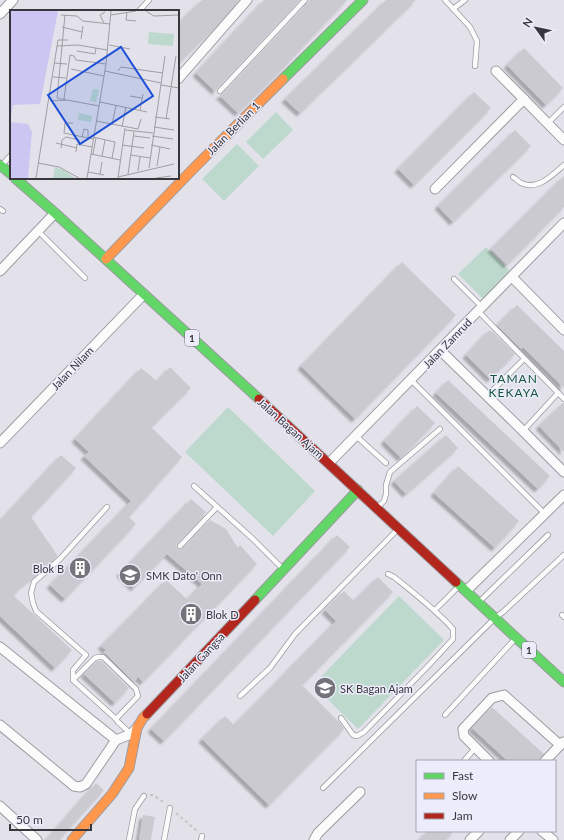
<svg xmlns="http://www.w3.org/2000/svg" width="564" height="840" viewBox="0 0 564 840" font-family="Lato,sans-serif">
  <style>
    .green { fill: #bdd9cd }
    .building { fill: #cbcad1; filter: url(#shadow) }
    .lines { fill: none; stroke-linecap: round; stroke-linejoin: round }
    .lane-casing { stroke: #9c9ba1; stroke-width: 6 }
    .street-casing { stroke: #9c9ba1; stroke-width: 11 }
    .fast-casing { stroke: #9c9ba1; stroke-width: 11 }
    .slow-casing { stroke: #9c9ba1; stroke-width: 11 }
    .jam-casing { stroke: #9c9ba1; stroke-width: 11 }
    .path { stroke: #c5c5c7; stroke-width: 2; stroke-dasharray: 3 3; stroke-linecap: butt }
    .lane { stroke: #fbfbfc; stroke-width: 4.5 }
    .street { stroke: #fbfbfc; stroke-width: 9 }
    .fast { stroke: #63d668; stroke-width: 9 }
    .slow { stroke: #ff974d; stroke-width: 9 }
    .jam { stroke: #b3261e; stroke-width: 9 }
    .labels { text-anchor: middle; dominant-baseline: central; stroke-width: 3; stroke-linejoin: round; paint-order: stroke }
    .shield { fill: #edecfb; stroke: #6e6d76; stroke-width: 1 }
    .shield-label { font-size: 10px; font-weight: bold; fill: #38373d }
    .street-label { font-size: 11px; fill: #38373d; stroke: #edecfb }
    .poi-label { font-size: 11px; fill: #38373d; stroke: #edecfb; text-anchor: start }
    .neighbourhood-label { font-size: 12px; letter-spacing: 1px; fill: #16563a; stroke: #edecfb }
    .inset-road { fill: none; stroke: #9f9ea5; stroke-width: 1 }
    .view { fill: #1d4ed8; fill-opacity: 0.15; stroke: #1d4ed8; stroke-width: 2 }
    .inset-edge { fill: none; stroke: #38373d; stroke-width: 2 }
  </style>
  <defs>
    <filter id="shadow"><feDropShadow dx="-3.5" dy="3.5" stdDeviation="1" flood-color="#0004"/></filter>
  </defs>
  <rect width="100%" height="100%" fill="#e3e2ea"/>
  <!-- green -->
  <g class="green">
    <polygon points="276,112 293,130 263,159 246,142"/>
    <polygon points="237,144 259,166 224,201 202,179"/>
    <polygon points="486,247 511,272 484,300 458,274"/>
    <polygon points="228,407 315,491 273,536 185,452"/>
    <polygon points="399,596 444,640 358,729 313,685"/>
  </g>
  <!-- building -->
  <g class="building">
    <polygon points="202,0 239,0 217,26 178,64 178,23"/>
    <polygon points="264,0 300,0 217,88 216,92 196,73"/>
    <polygon points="309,0 347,0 282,69 238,113 219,95 223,94 308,3"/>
    <polygon points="386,0 416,0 300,113 285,99"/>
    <polygon points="524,48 563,88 546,105 507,65"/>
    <polygon points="474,92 491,108 414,185 398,169"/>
    <polygon points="515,130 531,146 453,222 438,206"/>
    <polygon points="564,176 564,207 507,265 491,249"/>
    <polygon points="402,262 456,315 355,419 301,366"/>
    <polygon points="517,305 564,351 564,388 523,347 521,349 497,325"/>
    <polygon points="489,330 491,332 492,331 515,354 490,379 466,355"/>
    <polygon points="170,367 191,388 151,427 182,457 129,517 136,524 65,599 50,585 131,501 84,456 89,452 75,439 141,368 157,381"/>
    <polygon points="448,380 550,476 538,489 436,393"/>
    <polygon points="563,403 564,403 564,452 539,426"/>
    <polygon points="417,406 435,423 401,458 384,441"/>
    <polygon points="446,435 458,448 406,494 394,481"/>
    <polygon points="61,455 76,468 31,517 58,556 37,574 23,585 13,595 72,650 55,668 0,616 0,521"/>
    <polygon points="458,466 519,521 495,548 434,493"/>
    <polygon points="191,499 206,512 203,515 204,516 177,543 176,546 177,548 180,550 183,549 210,520 226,529 238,548 240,545 257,564 143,682 138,677 134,682 106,654 103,653 106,650 101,646 166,580 187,599 202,584 167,554 134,588 120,573"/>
    <polygon points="337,535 350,547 164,741 151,729"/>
    <polygon points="378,577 393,592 302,685 340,723 344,729 269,805 202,739 225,716 234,725 336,621 325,610 344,591 354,601"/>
    <polygon points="97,661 101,661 129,688 115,703 84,674"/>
    <polygon points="492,707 544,754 538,761 508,761 472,728"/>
    <polygon points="96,783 104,790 59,840 46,840"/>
    <polygon points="143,815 155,817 151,840 139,840"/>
    <polygon points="428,831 454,831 446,840 419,840"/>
  </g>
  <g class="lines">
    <!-- lane casing -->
    <g class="lane-casing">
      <g id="lane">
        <polyline points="445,0 470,27 477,41 475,66"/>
        <polyline points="453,9 465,0"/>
        <polyline points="139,11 149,0"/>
        <polyline points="220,91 305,0"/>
        <polyline points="548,123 564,107"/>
        <polyline points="3,164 11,155"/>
        <path d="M513,177C516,179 518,181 521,183C538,191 552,175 564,165"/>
        <polyline points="0,209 3,211"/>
        <polyline points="38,231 85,278"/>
        <polyline points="454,279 482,307"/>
        <polyline points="478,311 564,399"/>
        <polyline points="411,380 545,514"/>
        <polyline points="487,396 524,359"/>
        <polyline points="523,431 558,393"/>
        <polyline points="356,436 386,463"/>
        <polyline points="194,486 253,539 282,568"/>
        <polyline points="107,507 60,559 34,582 31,593 33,603 36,611 86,655 73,670 73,680 116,719 118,722 131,734"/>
        <polyline points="378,507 384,501 386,494 386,485 390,472 440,429"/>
        <polyline points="180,546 217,507"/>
        <polyline points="479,602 548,535"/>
        <polyline points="435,610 459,586"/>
        <polyline points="562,615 564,617"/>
        <polyline points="73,680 95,658 98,657 103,657 136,689 138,696 116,719"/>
        <polyline points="240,696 270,668 295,634 398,529"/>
        <polyline points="445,715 515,639"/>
        <path d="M341,718L353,735L357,736L364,732L430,664L453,639V629C435,609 414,593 394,577L388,574"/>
        <polyline points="464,761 475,748"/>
        <polyline points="323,788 495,618 503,612 564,555"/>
        <polyline points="129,840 135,809 144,796"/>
        <polyline points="164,840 170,808"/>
        <polyline points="201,840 202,836"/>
      </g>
    </g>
    <!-- street casing -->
    <g class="street-casing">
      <g id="street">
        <polyline points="0,14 13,0"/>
        <polyline points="496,71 564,140"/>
        <polyline points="178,79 247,0"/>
        <polyline points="435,189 524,99"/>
        <polyline points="0,271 55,213"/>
        <polyline points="512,277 564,330"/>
        <polyline points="440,350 523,431 564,472"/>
        <polyline points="0,443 144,294"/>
        <polyline points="329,463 564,223"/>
        <polyline points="466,591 564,495"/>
        <polyline points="0,647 116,740"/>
        <polyline points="0,725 74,786 80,787 86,784 116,740 131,734 137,728"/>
        <polyline points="489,761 464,736 463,729 492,698 504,695 560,745"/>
        <polyline points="545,761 563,742"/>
        <polyline points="0,806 37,840"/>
        <polyline points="542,831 553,840"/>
        <polyline points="314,840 318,833 360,792"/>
        <polyline points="470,840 479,831"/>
        <polyline points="510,840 519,831"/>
      </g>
    </g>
    <!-- fast casing -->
    <g class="fast-casing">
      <g id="fast">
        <polyline points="283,79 363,0"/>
        <polyline points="0,165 11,174"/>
        <polyline points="15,178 55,213 259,399"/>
        <polyline points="456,582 564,682"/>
        <polyline points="255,600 358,490"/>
      </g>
    </g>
    <!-- slow casing -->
    <g class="slow-casing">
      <g id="slow">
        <polyline points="106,259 193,169 283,79"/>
        <polyline points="72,840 112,794 129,768 137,728 143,718 147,714"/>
      </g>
    </g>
    <!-- jam casing -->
    <g class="jam-casing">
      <g id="jam">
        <polyline points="259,399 456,582"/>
        <polyline points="147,714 255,600"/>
      </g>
    </g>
    <!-- path -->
    <g class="path">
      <polyline points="150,795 153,795 165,803"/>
      <polyline points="176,813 197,831"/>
    </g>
    <!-- lane -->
    <use href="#lane" class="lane"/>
    <!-- street -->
    <use href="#street" class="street"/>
    <!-- fast -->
    <use href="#fast" class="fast"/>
    <!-- slow -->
    <use href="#slow" class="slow"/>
    <!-- jam -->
    <use href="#jam" class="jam"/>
  </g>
  <!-- icons -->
  <defs>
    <g id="building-disc" transform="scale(1.15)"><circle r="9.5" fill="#74737a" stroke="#edecfb"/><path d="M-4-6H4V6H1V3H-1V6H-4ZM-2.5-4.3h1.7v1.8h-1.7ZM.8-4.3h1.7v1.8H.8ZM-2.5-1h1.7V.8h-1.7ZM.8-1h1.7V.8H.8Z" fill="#fff"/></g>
    <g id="school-disc" transform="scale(1.15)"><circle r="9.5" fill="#74737a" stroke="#edecfb"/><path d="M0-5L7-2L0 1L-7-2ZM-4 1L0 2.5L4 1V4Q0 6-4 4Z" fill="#fff"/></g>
  </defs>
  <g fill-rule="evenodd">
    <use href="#building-disc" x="80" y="568"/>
    <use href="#school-disc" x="130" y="575"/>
    <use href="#building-disc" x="191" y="614"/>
    <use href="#school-disc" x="325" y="688"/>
  </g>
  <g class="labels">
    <!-- shield labels -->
    <g class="shield">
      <rect x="185" y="330" width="14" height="16" rx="3"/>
      <rect x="522" y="642" width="14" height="16" rx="3"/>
    </g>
    <g class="shield-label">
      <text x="192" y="338">1</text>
      <text x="529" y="650">1</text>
    </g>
    <!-- street labels -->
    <g class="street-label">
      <text transform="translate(233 128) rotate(-45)">Jalan Berlian 1</text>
      <text transform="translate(447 343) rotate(-46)">Jalan Zamrud</text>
      <text transform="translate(72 368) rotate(-46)">Jalan Nilam</text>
      <text transform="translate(291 428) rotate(42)">Jalan Bagan Ajam</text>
      <text transform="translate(201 657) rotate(-47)">Jalan Gangsa</text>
    </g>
    <!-- poi labels -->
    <g class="poi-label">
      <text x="64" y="568" text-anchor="end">Blok B</text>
      <text x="146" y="575">SMK Dato' Onn</text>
      <text x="206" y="614">Blok D</text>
      <text x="340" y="688">SK Bagan Ajam</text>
    </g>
    <!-- neighbourhood labels -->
    <g class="neighbourhood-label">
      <text x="514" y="378">TAMAN<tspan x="514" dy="14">KEKAYA</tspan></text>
    </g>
  </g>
  <!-- overview -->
  <g transform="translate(10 10)">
    <rect width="169" height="169" fill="#e3e2ea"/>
    <path d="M139,22L164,24L163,36L138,34ZM83,79L89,80L86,92L80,91ZM69,103L82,106L81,112L68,110ZM45,157L53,160L65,168H43Z" fill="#bdd9cd"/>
    <path d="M0,1H48L30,94L3,95L0,111ZM0,112L18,114L22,122L18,168H0Z" fill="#ccc7f2"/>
    <path class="inset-road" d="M136,1L144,6L169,5M117,3L116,10L126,11M51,5L67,6L73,11L100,14M55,5L47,88L56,90M101,5L126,1M94,13L90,5L95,2M52,17L72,22M71,29L73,16M99,35L120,39M47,36L68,35L97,40M67,41L85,44L86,38M44,53L57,54M61,59L94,66M95,61L151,73M108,61L111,57L153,63M43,67L56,68M151,75L169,78M120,86L132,88M54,89L60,45L64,46L66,50L96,54M40,91L57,90L89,96M90,92L137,102M130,100L133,84M145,107L160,109M156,109L166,46M86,111L128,119L131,109M63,113H55L54,123L83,129M102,115L106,95M112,117L116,97M144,117L164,120M115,120L143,123M124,126L140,128M142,126L163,129M72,127L74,119L78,120V128M83,127L105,132L102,148M46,133L67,138M112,135L134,138M141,135L160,139M51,138L52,130L56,127L69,130V134M66,142L67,134L82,137M81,144L110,150M83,144L86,128M121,145L140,148M92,146L95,130M28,153L49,157L69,168M147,156L150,137M139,158L155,46M128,161L130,147M78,162L94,165M90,164L92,152M118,164L124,122M108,167L164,154M26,168L48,30H58M77,168L96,54L101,1M108,168L115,118M146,168L161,166"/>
    <path class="view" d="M111,37L143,86L70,134L38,85Z"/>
    <rect width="169" height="169" class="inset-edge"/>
  </g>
  <!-- legend -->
  <rect x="416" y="760" width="140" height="72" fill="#edecfb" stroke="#a5a4af"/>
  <rect x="424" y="773" width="20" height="6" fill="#63d668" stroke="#a5a4af"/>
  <text x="452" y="780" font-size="12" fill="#38373d">Fast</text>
  <rect x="424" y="793" width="20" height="6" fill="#ff974d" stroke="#a5a4af"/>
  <text x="452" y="800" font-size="12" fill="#38373d">Slow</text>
  <rect x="424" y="813" width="20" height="6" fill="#b3261e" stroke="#a5a4af"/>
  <text x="452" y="820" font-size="12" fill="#38373d">Jam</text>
  <!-- north arrow -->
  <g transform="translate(536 28) rotate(303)" stroke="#edecfb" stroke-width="3" paint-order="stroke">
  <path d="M0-3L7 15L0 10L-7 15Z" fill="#38373d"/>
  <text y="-6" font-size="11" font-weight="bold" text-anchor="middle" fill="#38373d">N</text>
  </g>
  <!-- scale -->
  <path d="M10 824v6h81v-6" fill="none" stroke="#38373d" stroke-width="2"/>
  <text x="16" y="824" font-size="12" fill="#38373d" stroke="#edecfb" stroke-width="3" paint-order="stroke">50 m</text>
</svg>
